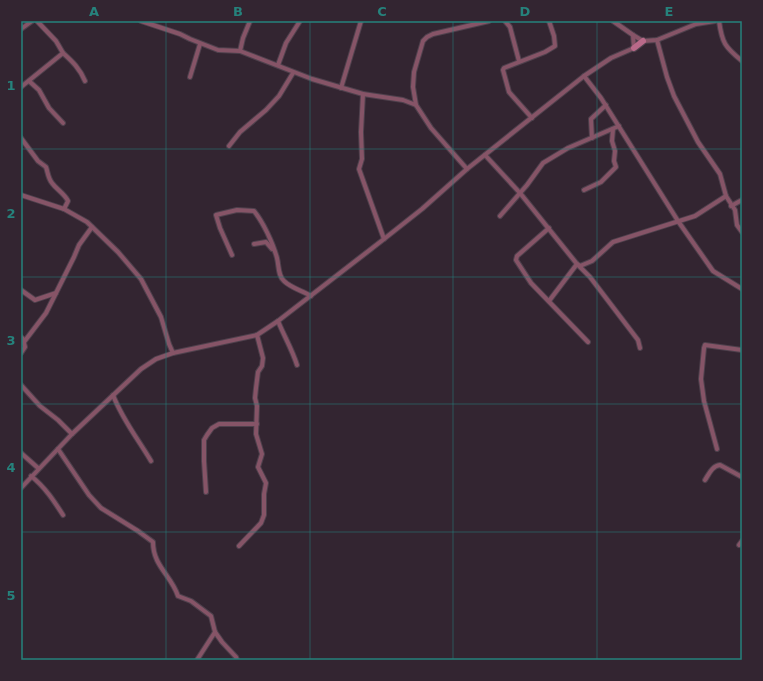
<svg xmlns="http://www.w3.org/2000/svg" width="763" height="681" viewBox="0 0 763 681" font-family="'DejaVu Sans',sans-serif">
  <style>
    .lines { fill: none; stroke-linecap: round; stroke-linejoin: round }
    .street-casing { stroke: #4f414d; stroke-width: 6 }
    .secondary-casing { stroke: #4f414d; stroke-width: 8 }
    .street { stroke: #865467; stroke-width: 4 }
    .secondary { stroke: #b96989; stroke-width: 6 }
    .grid { fill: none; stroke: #26827c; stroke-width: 1; stroke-opacity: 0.55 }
    .neatline { fill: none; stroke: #26827c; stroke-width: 1.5 }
    .grid-label { font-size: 13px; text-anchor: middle; font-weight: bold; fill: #26827c }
  </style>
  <rect width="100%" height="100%" fill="#332531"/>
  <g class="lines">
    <!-- street casing -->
    <g class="street-casing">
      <g id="street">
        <polyline points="141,21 180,34 190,39 218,50 240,51"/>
        <polyline points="250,21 243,38 240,51 312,79 363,94 403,100 416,105 431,128 467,169"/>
        <polyline points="505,21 510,27 519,61"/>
        <polyline points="613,21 633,35 643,41 657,40 696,24 715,21"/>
        <path d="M719,21C722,43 725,47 742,61"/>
        <polyline points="21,29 32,21"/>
        <polyline points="657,40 667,77 674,96 698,142 720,174 726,196 735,210 737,225 742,232"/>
        <path d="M63,53C73,62 80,69 85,81"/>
        <polyline points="278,65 286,43 300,21"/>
        <polyline points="584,76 601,98 678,221 713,271 742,289"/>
        <polyline points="190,77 200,44"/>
        <polyline points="29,81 39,90 49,108 63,123"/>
        <polyline points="21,87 63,53 56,41 37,21"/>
        <polyline points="341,88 361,21"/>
        <polyline points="363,94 361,132 362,159 359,169 384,239"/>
        <polyline points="416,105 413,87 414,72 423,41 427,37 433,34 489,21"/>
        <polyline points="532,118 509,92 503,70 504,68 545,52 555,46 554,36 549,21"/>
        <path d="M21,138L38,161L46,167C48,173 48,178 52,183C57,190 64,193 68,201L64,209"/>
        <polyline points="592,138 591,119 606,105"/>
        <polyline points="229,146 240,132 266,110 279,96 293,73"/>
        <polyline points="485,155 520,193 577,264 590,277 638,340 640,348"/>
        <polyline points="584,190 601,182 616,167 614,161 615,151 612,141 613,129"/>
        <polyline points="21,195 64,209 87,222 118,252 141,279 161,317 169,344 173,353"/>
        <polyline points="731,206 742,200"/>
        <polyline points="500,216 527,185 543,163 568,148 619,126"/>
        <polyline points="549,228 517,256 516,260 531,283 588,342"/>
        <polyline points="254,244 266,242 272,249"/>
        <path d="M232,255L220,228L216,215L237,210L254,211C263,222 273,243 277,258C279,266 278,276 284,281C291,288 303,291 311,296"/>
        <polyline points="21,290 35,300 56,293 74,257 79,245 92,227"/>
        <polyline points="549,301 577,264 580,266 592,261 613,242 695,216 726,196"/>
        <path d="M278,321C284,336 292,349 297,365"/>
        <polyline points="21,337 23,339 25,347 21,353"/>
        <polyline points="24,342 46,313 56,293"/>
        <polyline points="21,385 40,406 58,420 72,434"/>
        <path d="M113,395C122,419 138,439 151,461"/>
        <path d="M58,449L89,495L101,508L138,531L153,542C153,566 171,575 178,596L191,601L211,616L215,632L222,642L236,657L237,660"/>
        <polyline points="717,449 704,401 701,379 704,348 705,345 742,350"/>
        <polyline points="21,453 38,468"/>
        <path d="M31,476C45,487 54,501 63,515"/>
        <path d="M705,480C709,474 712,466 720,465L742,477"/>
        <polyline points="21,488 72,434 141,369 156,359 173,353 257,335 278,321 384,239 422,209 467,169 584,76 611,58 634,48 633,35"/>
        <polyline points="206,492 204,461 204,440 207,435 212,428 219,424 257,424"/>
        <polyline points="739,545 742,541"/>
        <polyline points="239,546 261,523 264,515 264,494 266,483 258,467 262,454 256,434 257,406 255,398 256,388 258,372 262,366 263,358 257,335"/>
        <polyline points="197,660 215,632"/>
      </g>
    </g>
    <!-- secondary casing -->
    <g class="secondary-casing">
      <polyline id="secondary" points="634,48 643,41"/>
    </g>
    <!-- street -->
    <use href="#street" class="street"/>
    <!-- secondary -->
    <use href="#secondary" class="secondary"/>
  </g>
  <!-- grid -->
  <path class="grid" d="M166,21V660M310,21V660M453,21V660M597,21V660M21,149H742M21,277H742M21,404H742M21,532H742"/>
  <!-- border -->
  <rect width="763" height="681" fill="none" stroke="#332531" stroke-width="44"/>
  <rect x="22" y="22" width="719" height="637" class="neatline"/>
  <g class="grid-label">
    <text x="94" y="16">A</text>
    <text x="238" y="16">B</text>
    <text x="382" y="16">C</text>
    <text x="525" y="16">D</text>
    <text x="669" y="16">E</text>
    <text x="11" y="90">1</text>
    <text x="11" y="218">2</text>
    <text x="11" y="345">3</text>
    <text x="11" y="472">4</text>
    <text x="11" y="600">5</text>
  </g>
</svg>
